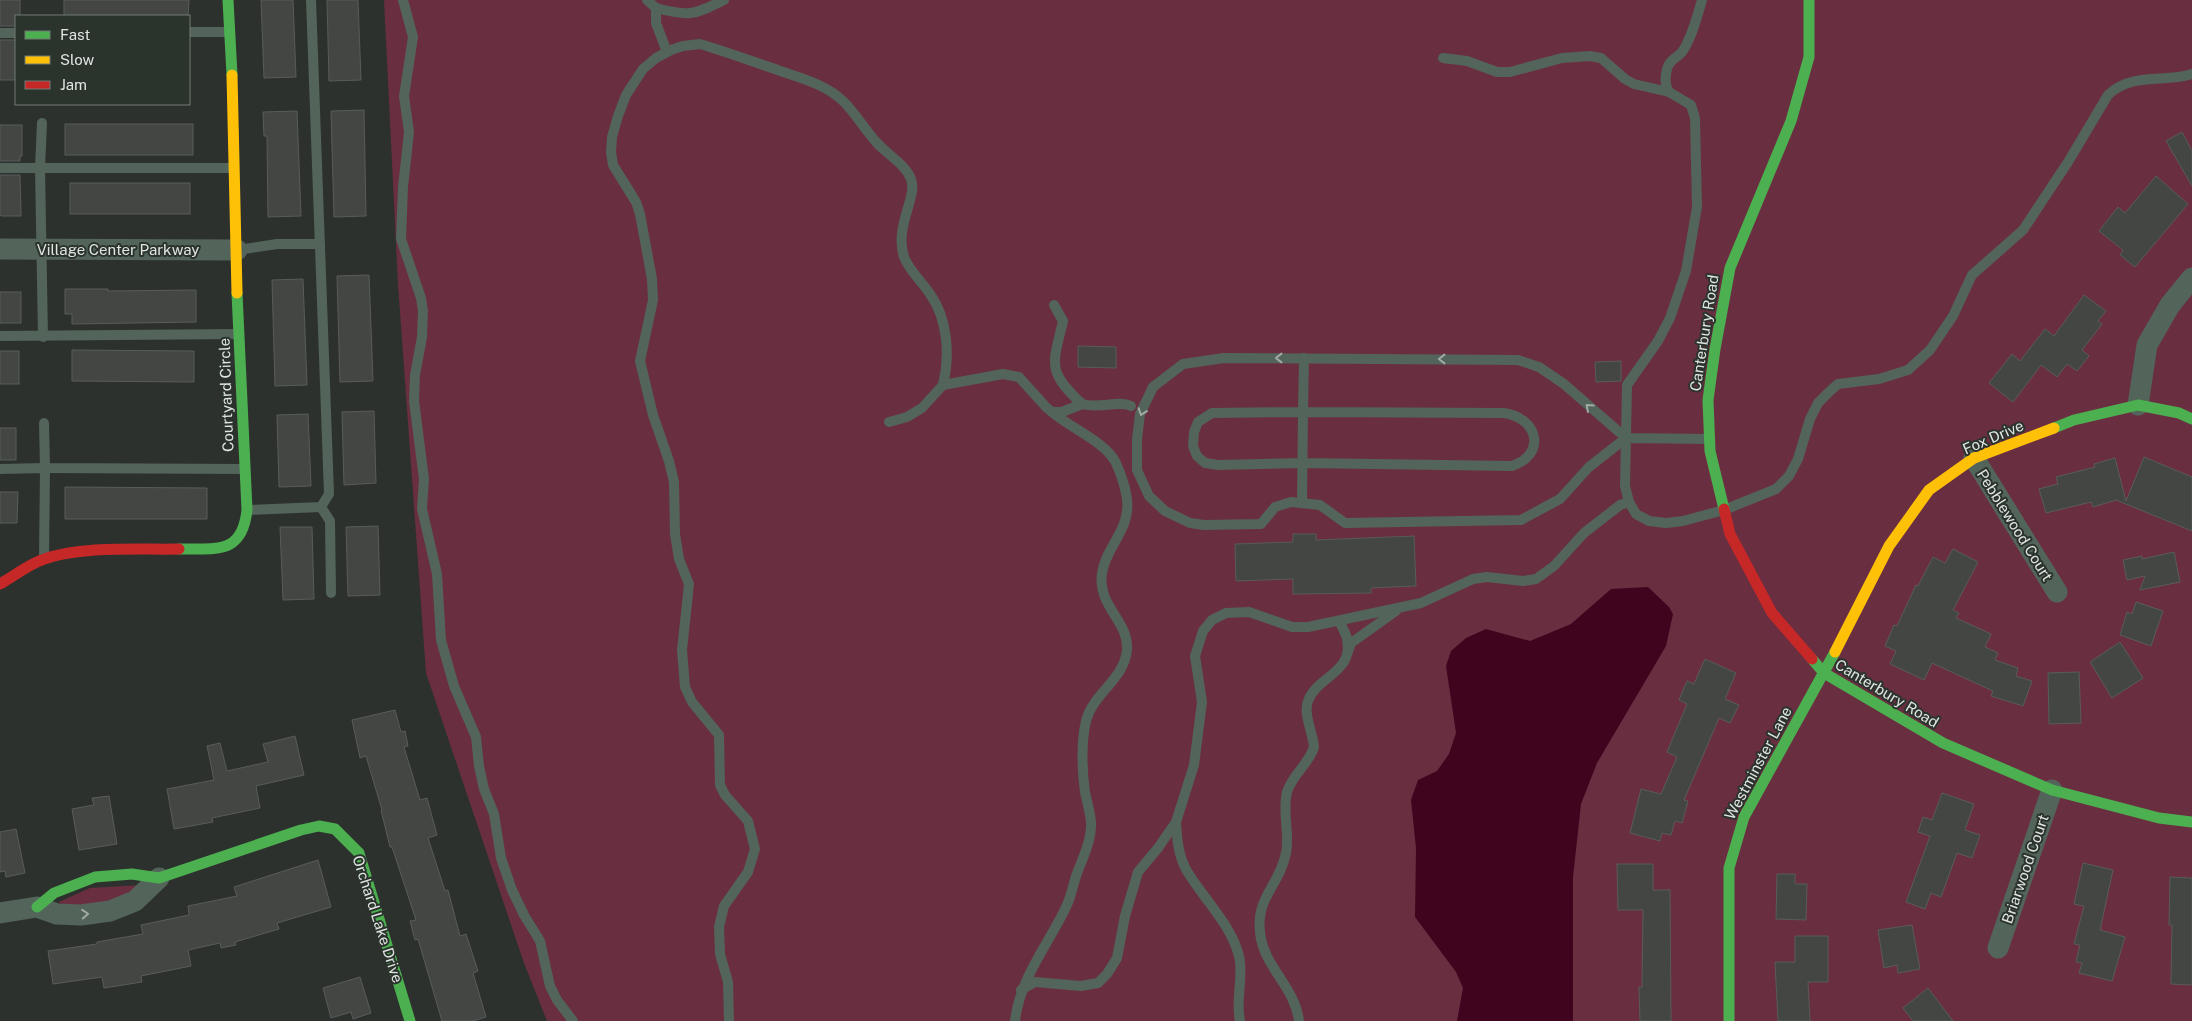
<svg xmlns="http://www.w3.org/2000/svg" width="2192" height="1021" viewBox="0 0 2192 1021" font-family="'Public Sans',sans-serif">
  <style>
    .green { fill: #6a2e41 }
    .water { fill: #40041e }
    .building { fill: #434643; stroke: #595c5a }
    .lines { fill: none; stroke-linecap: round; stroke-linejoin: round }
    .lane { stroke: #53645a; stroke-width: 10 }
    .street { stroke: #53645a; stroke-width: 21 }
    .fast { stroke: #4caf50; stroke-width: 11 }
    .slow { stroke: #ffc107; stroke-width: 11 }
    .jam { stroke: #c62828; stroke-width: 11 }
    .oneway { stroke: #a1aba5 }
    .labels { text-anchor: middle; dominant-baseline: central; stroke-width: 4; stroke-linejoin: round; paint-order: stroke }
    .street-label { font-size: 15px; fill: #e0e5e2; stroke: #2b332d }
  </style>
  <rect width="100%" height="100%" fill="#2d312e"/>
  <!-- green -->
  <g class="green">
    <polygon points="384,0 2192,0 2192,1021 547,1021 524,963 426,673 398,284"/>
    <path d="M142,885C115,905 94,906 62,909L59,902L90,888Z"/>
  </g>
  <!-- water -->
  <polygon class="water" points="1648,587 1669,607 1673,614 1666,646 1597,763 1581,804 1573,877 1573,1021 1457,1021 1463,988 1456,972 1415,917 1416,848 1411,800 1418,780 1437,771 1449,754 1456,733 1446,666 1451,651 1466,638 1486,629 1530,641 1571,624 1611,589"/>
  <!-- building -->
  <g class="building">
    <polygon points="0,0 20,0 20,16 16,16 16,26 0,26"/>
    <polygon points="64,0 189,0 188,16 64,16"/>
    <polygon points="261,0 293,0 296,77 264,78"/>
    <polygon points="327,0 358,0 361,80 329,81"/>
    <rect x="0" y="40" width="16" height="40"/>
    <polygon points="364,110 366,216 334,217 331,111"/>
    <polygon points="297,111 301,216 268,217 267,136 264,136 263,112"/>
    <rect x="65" y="124" width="128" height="31"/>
    <polygon points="0,125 22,125 22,156 20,156 20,161 0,161"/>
    <polygon points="2182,132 2192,151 2192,186 2166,141"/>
    <polygon points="0,175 20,175 21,216 1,216 0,214"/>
    <polygon points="2156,176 2188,204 2135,267 2120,255 2123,250 2099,231 2118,207 2125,213"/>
    <rect x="70" y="183" width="120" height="31"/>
    <polygon points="369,275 373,381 340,382 337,276"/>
    <polygon points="303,279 307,385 275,386 272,280"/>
    <polygon points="65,289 108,289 108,291 196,290 196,322 72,324 72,314 65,314"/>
    <rect x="0" y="292" width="21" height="31"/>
    <polygon points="2084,295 2106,311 2098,321 2102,324 2082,350 2089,356 2077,371 2067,364 2057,377 2041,365 2013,402 1989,383 2012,354 2020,361 2045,329 2054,336"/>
    <polygon points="1078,346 1116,347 1116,368 1078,367"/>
    <polygon points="72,350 194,351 194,382 72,381"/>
    <rect x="0" y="351" width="19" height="33"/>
    <polygon points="1621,361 1621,381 1596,382 1595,362"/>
    <polygon points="374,411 376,483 344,485 342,412"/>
    <polygon points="308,414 311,486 279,487 277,415"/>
    <rect x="0" y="428" width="16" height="32"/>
    <polygon points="2144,457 2192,477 2192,531 2116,500 2093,507 2091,502 2046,513 2039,489 2058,484 2056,477 2095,467 2094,464 2115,458 2126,501"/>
    <polygon points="65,487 207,488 207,519 65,519"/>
    <polygon points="0,492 18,492 17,523 0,523"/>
    <polygon points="378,526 380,595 348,596 346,527"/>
    <polygon points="280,527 312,527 314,599 283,600"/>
    <polygon points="1293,534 1316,534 1316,540 1414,536 1416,586 1371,588 1371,593 1293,594 1293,579 1236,581 1235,544 1293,542"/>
    <polygon points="1953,549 1978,562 1953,610 1959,613 1956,618 1991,634 1985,647 1998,653 1995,660 2018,668 2016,676 2032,681 2023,706 1991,696 1993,691 1932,663 1924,680 1890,664 1896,651 1885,646 1894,625 1897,626 1916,585 1918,586 1933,557 1945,563"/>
    <polygon points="2174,552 2180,582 2140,590 2145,576 2127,580 2123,560 2142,556 2142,559"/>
    <polygon points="2136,602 2163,611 2151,646 2120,635 2127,612 2132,614"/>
    <polygon points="2120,642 2143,678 2112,698 2090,662"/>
    <polygon points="1705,659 1736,673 1725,699 1739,705 1730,723 1719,718 1684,800 1688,801 1682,823 1675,821 1671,835 1662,833 1660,841 1630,833 1641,789 1661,794 1677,757 1667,752 1687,704 1679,700 1687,681 1694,684"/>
    <polygon points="2079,672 2081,723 2049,724 2048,673"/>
    <polygon points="395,710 401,732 405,731 408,746 404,747 420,800 427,798 437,835 428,838 445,891 448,890 460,936 466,934 478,971 473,973 486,1017 473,1021 442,1021 418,939 415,940 410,921 416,920 392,847 390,847 381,810 382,810 366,756 360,758 352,720"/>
    <polygon points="295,736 304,775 256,786 260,808 212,818 213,822 174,829 167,789 214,780 207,746 220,743 227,771 268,762 263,744"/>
    <polygon points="1942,793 1974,804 1965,830 1980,835 1972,858 1957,853 1941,897 1931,893 1925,909 1906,902 1930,836 1918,832 1923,817 1932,820"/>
    <polygon points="109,796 117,844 79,850 72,809 94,805 92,798"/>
    <polygon points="16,829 25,873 6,877 5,871 0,872 0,832"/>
    <polygon points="318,860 331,907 277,923 279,929 235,942 236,945 221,948 220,943 188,950 191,966 141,976 142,982 104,988 102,977 53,984 48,951 97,944 97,942 143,934 141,925 189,915 188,906 237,896 234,887"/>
    <polygon points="2083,863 2113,870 2100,930 2125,937 2112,981 2079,973 2082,963 2076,962 2080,945 2074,944 2084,906 2074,904"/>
    <polygon points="1617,864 1653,864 1653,890 1670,890 1671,1021 1640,1021 1639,987 1642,987 1643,910 1618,910"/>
    <polygon points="1777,874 1795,874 1795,884 1807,884 1806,920 1776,919"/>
    <polygon points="2170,877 2192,878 2192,985 2171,984 2172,925 2169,925"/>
    <polygon points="1912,925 1920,969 1898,973 1897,965 1884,968 1878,930"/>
    <polygon points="1795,936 1828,936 1828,982 1808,982 1810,1021 1778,1021 1775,962 1795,962"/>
    <polygon points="360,977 371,1013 353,1019 351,1012 331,1018 323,988"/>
    <polygon points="1928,988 1953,1021 1913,1021 1903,1008"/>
  </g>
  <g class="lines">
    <!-- lane -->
    <g class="lane">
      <polyline points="403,0 413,37 404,96 409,132 403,187 401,239 421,298 423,311 422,337 415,375 414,401 424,479 422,509 437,574 441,640 454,686 476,737 479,766 484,789 494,814 501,858 512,890 524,915 540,941 550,986 557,1000 573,1021"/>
      <polyline points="647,0 656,8 656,23 667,52"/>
      <path d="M656,8C690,17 693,15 724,0"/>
      <polyline points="189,32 230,32"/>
      <polyline points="0,33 16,33"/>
      <path d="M1443,58L1467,61L1497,72H1510L1562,58L1590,56L1601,58L1625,79L1634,84L1669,92C1665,86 1665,77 1667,69C1669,60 1677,58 1682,52C1692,38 1697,16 1702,0"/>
      <path d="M1669,92L1691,105L1695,118L1697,207L1686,271L1670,318L1658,341L1627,385L1625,486L1629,502L1636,514L1649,521L1666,523L1683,521L1724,510L1776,489L1789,476L1798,459L1810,419L1818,403L1829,392L1838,384L1879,379L1908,370L1930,350L1953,316L1972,275L2023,230L2068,162L2108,95C2132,72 2164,83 2192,74"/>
      <polyline points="42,123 40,168 43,337"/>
      <polyline points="0,168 234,168"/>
      <polyline points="238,250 277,244 320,244"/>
      <polyline points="0,336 239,334"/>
      <path d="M1082,404C1099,409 1119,400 1131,406"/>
      <path d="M889,422L907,417L922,408L943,385L1003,374L1019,377L1046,407L1052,412H1062L1082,404C1046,371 1053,364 1063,321L1054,305"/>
      <polyline points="44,423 45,468 244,469"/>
      <polyline points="1626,438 1564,384 1539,367 1518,360 1224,358 1183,364 1153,387 1140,414 1137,439 1137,470 1149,496 1165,511 1190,523 1204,525 1261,524 1275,507 1291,502 1320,505 1345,523 1521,520 1560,499 1589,467 1626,438 1709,439"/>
      <polyline points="0,469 45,468 44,558"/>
      <path d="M1302,503L1303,412L1504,413C1538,418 1547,454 1512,466L1303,463L1218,465L1205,463L1197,456L1193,446L1194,432L1198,422L1212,413L1303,412L1304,358"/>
      <polyline points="321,507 330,521 331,593"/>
      <polyline points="248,510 321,507 329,494 311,0"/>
      <polyline points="1348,652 1351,643 1396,611"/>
      <path d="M1176,822C1177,838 1178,856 1187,871C1203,898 1231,924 1239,956C1244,977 1235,1000 1240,1021"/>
      <polyline points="1021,990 1035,982 1081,986 1098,983 1107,974 1117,958 1125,916 1138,872 1158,848 1176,822 1194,765 1202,702 1195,656 1203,631 1212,620 1226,613 1249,612 1292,627 1308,627 1421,603 1473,579 1487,577 1523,581 1536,579 1554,566 1584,533 1620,505 1629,502"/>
      <path d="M729,1021L728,982L720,954L719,927L724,906L748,872L755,849L748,821L725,795L720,785L719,735L692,702L685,687L682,650L689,584L679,559L675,534L674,482L669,461L653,415L640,361L653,300L652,279L640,214L636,202L613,165L611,152L612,137L618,116L626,95L643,69L656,58L671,50L683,46L700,44C724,51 748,60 772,68C796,77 825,83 844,102C856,114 865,130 877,143C888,155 905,164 911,179C918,197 894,226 904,257C909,270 922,282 930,294C948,319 950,356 943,385"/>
      <path d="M1015,1021C1020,977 1049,944 1067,905C1071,896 1073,886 1076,876C1082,860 1092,840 1091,822C1090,812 1087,802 1085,792C1082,771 1081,742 1086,721C1093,693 1124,680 1127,650C1129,620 1097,607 1102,573C1105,551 1125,533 1127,511C1129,497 1122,476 1116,463C1106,442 1070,428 1052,412"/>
      <path d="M1299,1021C1295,988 1267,969 1261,939C1253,898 1279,888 1286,853C1290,834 1282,812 1287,792C1292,775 1309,764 1314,747C1313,733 1303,714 1308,701C1317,676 1354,673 1347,639C1346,633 1342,627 1339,621"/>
    </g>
    <!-- street -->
    <g class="street">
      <polyline points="0,249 237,250"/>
      <polyline points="2138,405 2147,345 2170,305 2192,278"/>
      <polyline points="1974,458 2057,592"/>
      <polyline points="0,913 37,907 57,914 81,915 110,911 135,901 159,878"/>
      <polyline points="1998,948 2052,790"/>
    </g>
    <!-- fast -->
    <g class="fast">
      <polyline points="228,0 232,75"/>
      <polyline points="2054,428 2074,420 2138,405 2179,413 2192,419"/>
      <polyline points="1724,509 1710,451 1708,400 1715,349 1730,268 1791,121 1809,57 1809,0"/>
      <path d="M179,549C215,548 242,556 247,510L237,293"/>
      <polyline points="1812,659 1824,673 1943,743 2052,790 2159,818 2192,822"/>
      <polyline points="37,907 54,893 95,877 132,874 159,878 301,830 319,826 335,829 359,853 410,1021"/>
      <polyline points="1729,1021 1729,868 1744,817 1835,652"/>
    </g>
    <!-- slow -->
    <g class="slow">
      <polyline points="232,75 237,293"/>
      <polyline points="1835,652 1889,546 1929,490 1974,458 2054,428"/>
    </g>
    <!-- jam -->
    <g class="jam">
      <polyline points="1724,509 1730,534 1772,613 1812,659"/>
      <path d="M0,584C12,577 24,568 37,562C73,545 139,550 179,549"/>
    </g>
  </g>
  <!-- one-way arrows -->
  <defs><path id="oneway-chevron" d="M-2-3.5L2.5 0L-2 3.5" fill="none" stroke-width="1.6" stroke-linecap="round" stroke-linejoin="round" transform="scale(1.25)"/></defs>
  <g class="oneway">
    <use href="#oneway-chevron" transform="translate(1279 358) rotate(-180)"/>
    <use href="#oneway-chevron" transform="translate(1442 359) rotate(-180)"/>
    <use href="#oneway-chevron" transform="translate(1589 407) rotate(-138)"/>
    <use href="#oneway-chevron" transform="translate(1142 412) rotate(109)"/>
    <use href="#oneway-chevron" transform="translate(85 914) rotate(-4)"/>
  </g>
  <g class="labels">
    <!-- street labels -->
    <g class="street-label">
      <text x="118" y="249">Village Center Parkway</text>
      <text transform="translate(1704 333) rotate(-81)">Canterbury Road</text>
      <text transform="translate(226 395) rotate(-92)">Courtyard Circle</text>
      <text transform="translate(1993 437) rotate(-23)">Fox Drive</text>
      <text transform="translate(2015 525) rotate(58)">Pebblewood Court</text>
      <text transform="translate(1887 693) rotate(31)">Canterbury Road</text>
      <text transform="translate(1758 763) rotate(-62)">Westminster Lane</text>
      <text transform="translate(2025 869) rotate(-71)">Briarwood Court</text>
      <text transform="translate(378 919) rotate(72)">Orchard Lake Drive</text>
    </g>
  </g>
  <!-- legend -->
  <rect x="15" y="15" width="175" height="90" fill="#2b332d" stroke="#737a75"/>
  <rect x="25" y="31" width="25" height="8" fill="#4caf50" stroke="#737a75"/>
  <text x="60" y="40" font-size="15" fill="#e0e5e2">Fast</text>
  <rect x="25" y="56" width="25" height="8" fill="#ffc107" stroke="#737a75"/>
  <text x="60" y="65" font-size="15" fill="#e0e5e2">Slow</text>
  <rect x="25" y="81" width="25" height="8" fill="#c62828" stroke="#737a75"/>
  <text x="60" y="90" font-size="15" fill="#e0e5e2">Jam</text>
</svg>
